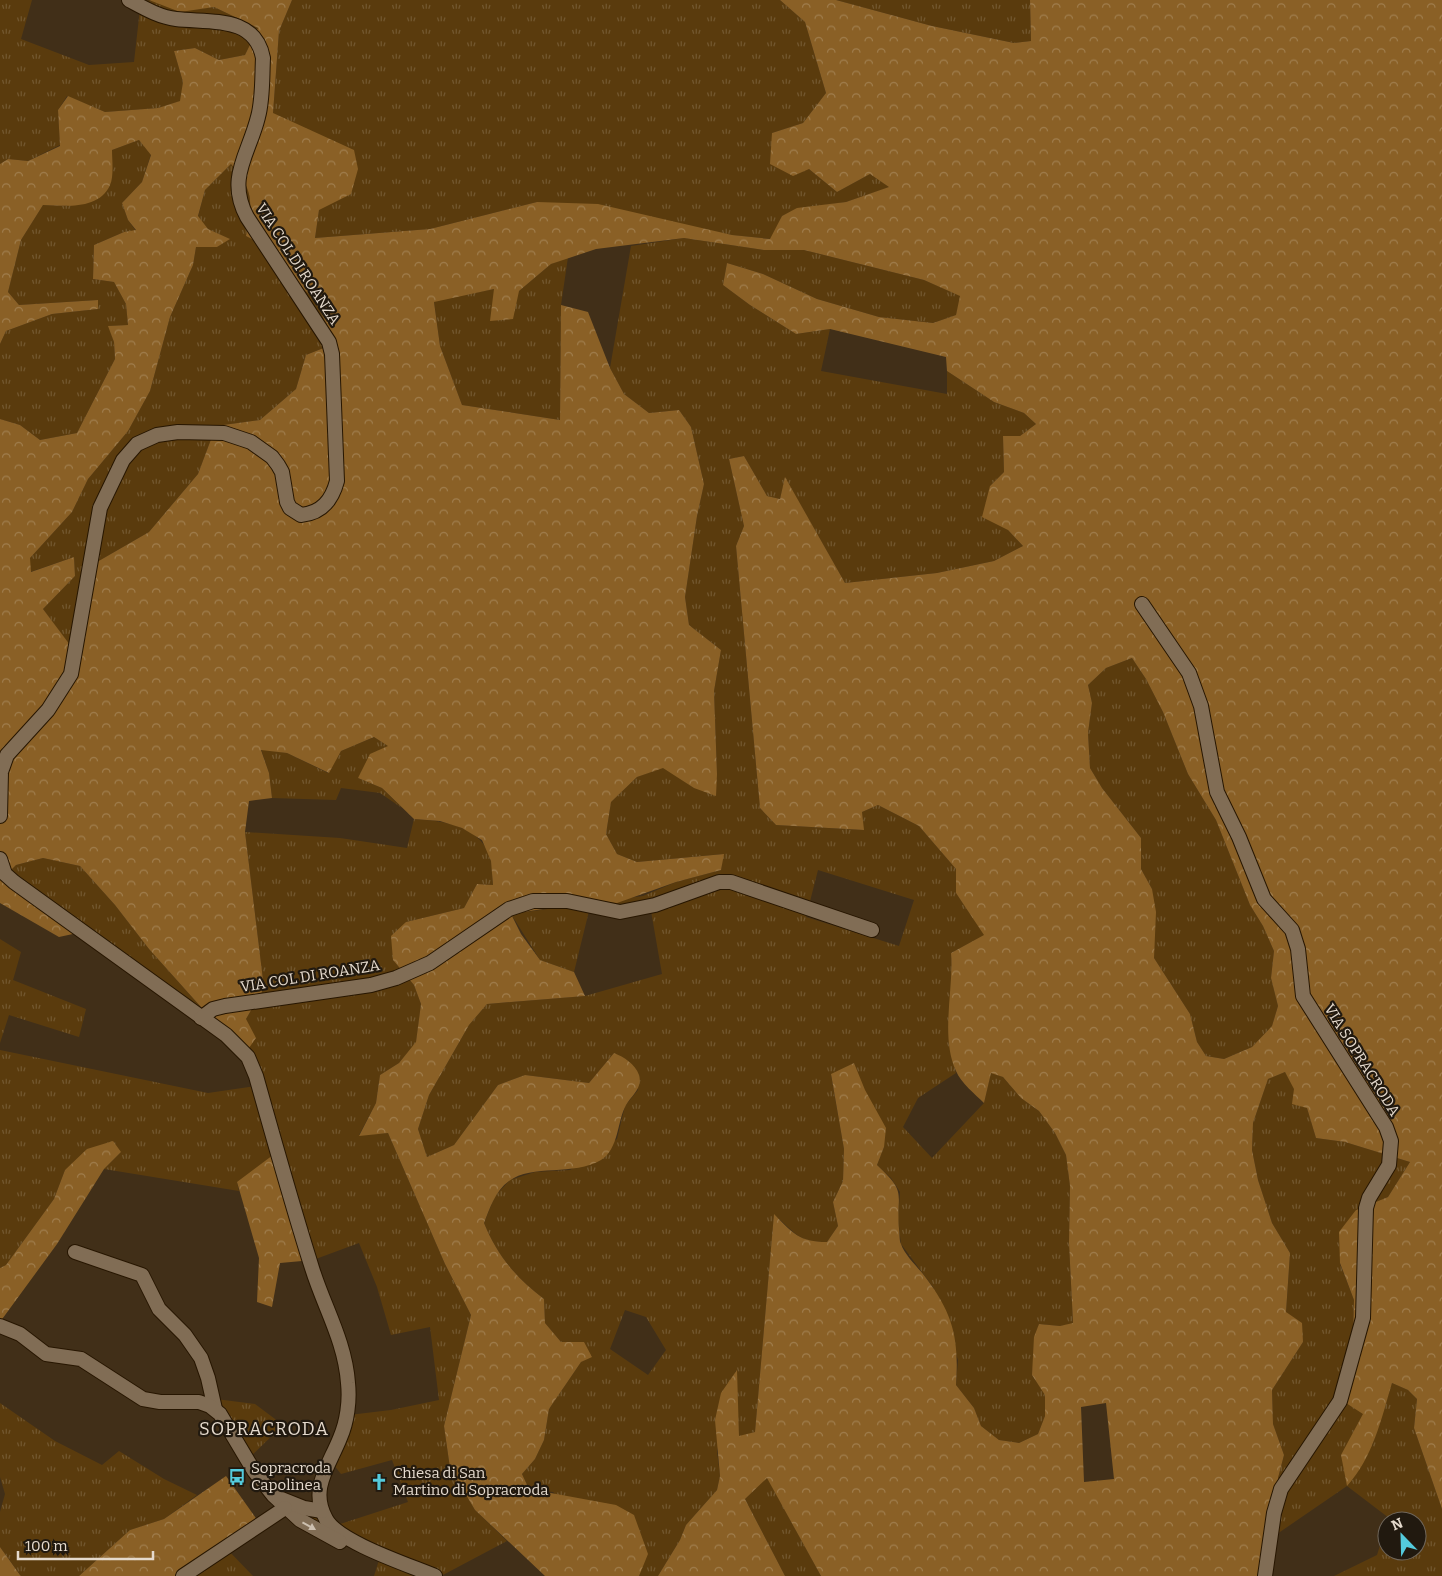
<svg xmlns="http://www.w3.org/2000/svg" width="1442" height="1576" viewBox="0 0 1442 1576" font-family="Bitter,serif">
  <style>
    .grass { fill: url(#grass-tufts); fill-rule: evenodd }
    .forest { fill: url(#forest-crowns); fill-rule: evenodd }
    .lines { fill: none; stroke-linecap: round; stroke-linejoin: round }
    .minor-casing { stroke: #271601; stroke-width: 16 }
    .minor { stroke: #816d55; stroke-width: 14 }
    .oneway { fill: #ccbfaf }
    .labels { text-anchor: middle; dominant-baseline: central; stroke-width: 4.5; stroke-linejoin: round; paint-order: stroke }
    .street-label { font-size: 15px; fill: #e5dacd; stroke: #21190f }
    .poi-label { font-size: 15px; fill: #e5dacd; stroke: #21190f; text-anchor: start }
    .quarter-label { font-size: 18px; letter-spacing: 1px; fill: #e5dacd; stroke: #21190f }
  </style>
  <defs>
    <pattern id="grass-tufts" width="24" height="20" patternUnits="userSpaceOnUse" patternTransform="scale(1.25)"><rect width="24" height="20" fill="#5a3b0d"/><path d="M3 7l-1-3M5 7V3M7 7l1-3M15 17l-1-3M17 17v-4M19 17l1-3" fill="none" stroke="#72572f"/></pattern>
    <pattern id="forest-crowns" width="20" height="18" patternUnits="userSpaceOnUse" patternTransform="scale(1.25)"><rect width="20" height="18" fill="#8a6026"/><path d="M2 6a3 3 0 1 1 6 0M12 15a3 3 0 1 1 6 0" fill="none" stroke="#a07e4e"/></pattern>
  </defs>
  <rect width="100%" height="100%" fill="#412f18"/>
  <!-- grass -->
  <g class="grass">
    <polygon points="0,0 32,0 21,39 89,65 134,62 141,0 153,1 180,11 214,7 258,28 245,55 219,60 195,48 174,51 183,82 181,101 158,108 105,112 67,96 58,110 60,145 28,161 8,159 0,164"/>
    <polygon points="292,0 780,0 805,22 826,93 803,123 772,133 809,169 837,192 870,174 890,187 846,202 797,209 782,216 771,239 732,235 537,202 430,229 315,238 319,210 273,113 279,31"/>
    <polygon points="836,0 1030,0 1031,41 1014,43 932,26"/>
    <polygon points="139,140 151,154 142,182 122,203 128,220 136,231 124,232 94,245 93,279 114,282 126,304 128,325 109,326 114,342 115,359 77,433 40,440 20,425 0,419 0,344 6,331 52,314 98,309 98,300 19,305 8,292 21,240 43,205 66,206 110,185 112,150"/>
    <path d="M231,164C255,193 252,201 246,236L279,253L291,277L314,299L336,343L306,355L296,389L260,420L216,426L198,474L149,532L97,562L76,654L43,609L75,576L74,557L30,572V558L72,512L88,479L128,431L150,391L170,317L193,265L196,247H217L229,239L208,229L198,217L205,190Z"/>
    <path d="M684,238L764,250H804L924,280L961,296L956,315L933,323L879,317L817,299L763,274L727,263L723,285L750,305L796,334L830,329L821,371L947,394V371L994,402L1024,413L1036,424L1020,436H1003L1004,472L990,486L1008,530L1023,546L994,561L937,573L845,583L785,478L780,499L767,496L744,456L729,459L744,526L736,546L760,808L776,825L863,830L862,812L878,805L919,826L956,869V893L985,935L951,953C954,996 944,1029 956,1073L918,1098L903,1127L932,1158L984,1103L991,1072L1003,1077L1021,1098L1039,1111L1055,1133L1066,1155L1070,1186L1069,1243L1073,1324L1060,1326L1039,1324L1032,1375L1045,1394V1416L1038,1434L1019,1443L999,1440L981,1426L974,1408L956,1385L958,1360L933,1287L901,1244L898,1218L900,1192L891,1178L877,1165L884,1147L854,1063L831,1075L844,1149L843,1181L833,1202L838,1226L827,1242C796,1242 796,1232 774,1215L755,1432L739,1437L736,1370L717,1451L720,1476L717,1490L686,1525L680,1540L658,1576H639L640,1573L553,1492L529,1489L522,1474L535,1459L544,1440L549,1409L581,1362L592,1356L561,1342L545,1323L544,1299C516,1278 497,1255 484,1223L495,1196L510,1180L535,1172L570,1170L617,1139L625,1106L638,1090L614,1053L589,1083L525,1075L498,1085L454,1145L427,1157L418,1129L429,1095L469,1025L487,1004L585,996L662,974L651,911H589L574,972L540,960L511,914L643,896L676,882L721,870L723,854L637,862L617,854L606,834L611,802L637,777L664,767L694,788L717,774L714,691L721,650L689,625L685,597L697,516L704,484L691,427L679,410L649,413L624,394L610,368L631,246ZM818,870L914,900L899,946L806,917ZM625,1310L646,1317L666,1350L648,1375L610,1349Z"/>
    <polygon points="568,257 561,305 560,420 462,405 440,346 434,301 494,289 519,291 551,264"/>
    <polygon points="1132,658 1146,679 1163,712 1188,774 1216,820 1250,905 1263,926 1274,951 1271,978 1278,1006 1272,1026 1252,1047 1224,1059 1206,1056 1197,1042 1190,1014 1154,958 1152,889 1141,869 1141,838 1102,788 1090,768 1088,733 1092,703 1088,685 1106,668"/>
    <polygon points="374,737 389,746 358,778 382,788 402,808 380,793 341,788 336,800 272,798 269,773 261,749 287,753 328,773 341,751"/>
    <path d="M414,819C445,821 483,826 491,861C493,869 492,878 493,885L477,884L464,908L406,922L393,960L414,985L421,1004L416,1043L399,1063L380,1075L376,1103L359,1135L388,1133L445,1264L471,1315L444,1426L450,1468L475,1510L507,1541L441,1576H374L380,1557L275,1509L326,1514L334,1526L408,1502L392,1460L341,1474L333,1464L349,1415L391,1410L439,1400L430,1327L391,1335L377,1287L359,1243L313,1260L237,1182L239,1191L104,1169L121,1152L65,1170L54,1199L6,1265L0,1268V1050L208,1093L263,1085L244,1055L246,1019L264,988L245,832L340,838L407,848Z"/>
    <polygon points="43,858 80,866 115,905 149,949 226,1035 2,879 16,865"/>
    <polygon points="0,939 21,952 13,980 86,1009 79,1037 9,1015 0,1043"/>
    <polygon points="1285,1072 1307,1108 1316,1138 1345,1142 1410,1162 1388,1197 1356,1210 1340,1264 1354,1300 1352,1366 1372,1446 1392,1383 1408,1390 1417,1399 1414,1428 1442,1509 1442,1576 1334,1576 1377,1555 1387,1524 1387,1551 1417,1551 1417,1521 1388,1521 1389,1518 1347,1486 1277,1534 1282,1499 1278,1478 1284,1455 1273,1424 1272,1390 1303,1342 1286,1313 1290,1253 1272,1223 1258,1180 1252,1150 1253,1123 1268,1079"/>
    <polygon points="208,1398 255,1404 283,1425 243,1464"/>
    <polygon points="0,1403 55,1441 102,1465 119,1451 164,1479 197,1495 164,1519 130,1530 79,1576 21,1576 0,1547 0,1512 5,1494 0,1477"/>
    <polygon points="767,1477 821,1576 785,1576 745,1499"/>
    <polygon points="223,1545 253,1576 180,1576"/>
  </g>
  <!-- forest -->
  <g class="forest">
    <path d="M149,0H292L279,31L273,113L354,150L358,169L351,194L319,210L315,238L430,229L537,202L598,204L732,235L770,239L782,216L797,208L846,202L889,187L870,174L837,192L809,169L793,176L770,164L772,133L803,123L826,93L805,22L780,0H836L932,26L1014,43L1031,41L1030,0H1442V1509L1414,1428L1417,1399L1408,1390L1392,1383C1381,1420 1373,1457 1347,1486L1341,1455L1363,1414L1346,1403L1352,1366L1354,1300L1340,1263L1339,1232L1356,1210L1388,1197L1410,1162L1345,1142L1316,1138L1307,1108L1292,1104L1294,1089L1285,1072L1268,1079L1253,1123L1252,1150L1258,1180L1272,1223L1290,1253L1286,1312L1302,1323L1303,1342L1272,1390L1273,1424L1284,1455L1278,1478L1282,1499L1272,1576H821L767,1478L745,1499L785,1576H658L680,1540L686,1525L717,1490L720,1476L715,1420L721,1393L737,1370L739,1436L755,1432L774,1214C793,1233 799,1242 827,1242L838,1226L833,1202L843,1181L844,1149L831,1074L854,1063L865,1090L886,1128L884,1147L877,1165C908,1194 896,1192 899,1229C900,1234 899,1240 901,1244C905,1256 919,1268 926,1278C954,1315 959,1340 956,1385L974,1408L981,1426L999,1440L1019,1443L1038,1434L1045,1416V1395L1032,1375L1034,1337L1039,1324L1060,1326L1073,1323L1069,1243L1070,1186L1066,1155L1055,1133L1039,1111L1021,1098L1003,1077L991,1073L984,1103C975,1094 961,1083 956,1071C940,1036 954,990 951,953L984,935L956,893V869L919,826L878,805L862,812L864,830L776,825L760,808L736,546L744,526L729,459L744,456L767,496L780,499L785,477L845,583L937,573L994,561L1023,546L1008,530L982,517L990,486L1004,472L1003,436H1020L1036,424L1024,413L994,402L947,371L946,357L830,329L796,334L750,305L723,285L727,263L763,274L817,299L879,317L933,323L956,315L960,296L924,280L804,250H764L684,238L596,249L551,264L519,291L513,319L490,321L494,289L434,302L440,346L462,405L560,420L561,305L588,312L610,368L624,394L649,413L679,410L691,427L704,484L697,516L685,597L689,625L721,650L714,691L717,774L716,796L694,788L663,768L637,777L611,802L606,834L617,854L637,862L724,854L721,870L676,882L617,903L594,901L511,914L521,934L540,960L574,972L585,996L487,1004L469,1025L429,1095L418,1129L427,1157L454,1145L498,1085L525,1075L589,1083L614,1053C624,1057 635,1064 639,1075C643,1088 631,1096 626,1105C617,1121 619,1149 601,1160C574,1176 532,1164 509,1181C495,1191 490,1208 484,1223C497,1255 516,1278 544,1299L545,1323L561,1342H584L592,1357L581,1362L549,1409L544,1440L535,1459L522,1474L529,1489L616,1505L634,1515L648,1554L639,1576H545L475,1510L450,1468L444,1426L471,1315L445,1264L388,1133L359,1136L376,1103L380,1075L399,1063L416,1042L421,1004L414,985L393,960L391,936L406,922L464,908L477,884L493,885L491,861L482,840L462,828L440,821L414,819L382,788L358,778L370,754L388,746L374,737L341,751L329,773L287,753L261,750L269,773L272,798L249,801L245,832L264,988L246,1019L256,1038L244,1055L149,949L115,905L80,866L43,858L16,865L2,879L82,932L59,937L0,903V419L20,425L40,440L77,433L115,359L114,342L108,326L128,325L126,304L114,282L93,279L94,245L124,232L136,230L128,220L122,203L142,182L151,155L139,140L112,150C112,160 114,176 110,185C99,210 65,206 43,205L21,240L8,292L19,305L98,300V309L52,314L6,331L0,344V164L8,159L28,161L60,146L58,110L68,96L105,112L158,108L180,101L183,82L174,51L195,48L219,60L245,55L258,28L214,7L180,12ZM231,164C255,193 252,201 246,236L279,253L291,277L314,299L336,343L306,355L296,389L260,420L216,426L198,474L149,532L97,562L76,653L43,609L75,576L74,557L31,572L30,558L72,512L88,479L128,431L150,391L170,317L193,265L196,247H217L230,239L208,229L198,216L205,190ZM1132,658L1146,679L1163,712L1188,774L1216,820L1250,905L1263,926L1274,951L1271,978L1278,1006L1272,1026L1252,1047L1224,1059L1206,1056L1197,1042L1190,1014L1154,958L1156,912L1152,889L1141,869V838L1102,788L1090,768L1088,733L1092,703L1088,685L1106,668ZM1106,1403L1114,1479L1084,1482L1081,1407Z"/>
    <polygon points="113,1141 121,1152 104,1169 57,1244 0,1322 0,1268 6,1265 54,1199 65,1170 87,1149"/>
    <polygon points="281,1149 313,1260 280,1263 272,1307 257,1302 259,1258 237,1182"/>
    <polygon points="226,1476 258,1521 180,1576 79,1576 130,1530 164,1519"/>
    <polygon points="0,1547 20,1575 21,1576 0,1576"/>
  </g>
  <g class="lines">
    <!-- minor casing -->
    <g class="minor-casing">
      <g id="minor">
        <polyline points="1142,604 1189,673 1201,706 1217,792 1239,837 1264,899 1292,930 1298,949 1303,996 1386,1127 1391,1141 1389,1165 1369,1198 1366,1208 1363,1318 1340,1401 1281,1489 1274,1513 1265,1576"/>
        <path d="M0,816L1,772L7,755L48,710L71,674L100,508L123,460L137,444L157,435L178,432L224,433L251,442L272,457L278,465L282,472L287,502L290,508L301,515C322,513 332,500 337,481L332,354L329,342L247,217C226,178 249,154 258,117C263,99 262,77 263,58C255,15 210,23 176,19C159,17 144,8 129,0"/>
        <path d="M0,859L5,874L14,882L226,1035L248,1057L256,1076C274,1140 292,1205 312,1268C324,1307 345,1341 348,1383C350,1401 347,1422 340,1438C329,1466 309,1489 326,1519C338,1542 409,1565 435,1576"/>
        <polyline points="201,1018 213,1009 225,1006 371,985 396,978 430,963 509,909 533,901 567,901 620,912 655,905 719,882 731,882 872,930"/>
        <polyline points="75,1252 142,1275 159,1309 185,1335 201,1358 208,1378 215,1409"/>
        <polyline points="0,1326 20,1334 46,1354 81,1359 143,1399 160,1402 199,1402 210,1406 220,1414 254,1471 273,1495 300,1520 340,1542"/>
        <polyline points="279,1498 304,1508 322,1511"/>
        <polyline points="183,1576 285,1508"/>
      </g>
    </g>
    <!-- minor -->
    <use href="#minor" class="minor"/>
  </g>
  <!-- one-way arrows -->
  <defs><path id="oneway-solid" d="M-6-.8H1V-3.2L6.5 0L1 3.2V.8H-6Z" transform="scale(1.25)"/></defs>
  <use class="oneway" href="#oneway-solid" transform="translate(309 1526) rotate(29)"/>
  <!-- icons -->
  <defs>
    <g id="bus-bare" transform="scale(1.35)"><path d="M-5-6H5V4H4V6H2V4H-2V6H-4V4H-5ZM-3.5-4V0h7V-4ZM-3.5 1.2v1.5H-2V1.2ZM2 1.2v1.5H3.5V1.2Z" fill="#54cadc" stroke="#21190f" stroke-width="2.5" paint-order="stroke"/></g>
    <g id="church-bare" transform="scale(1.35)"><path d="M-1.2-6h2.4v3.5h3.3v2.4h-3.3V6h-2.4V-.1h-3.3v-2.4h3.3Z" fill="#54cadc" stroke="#21190f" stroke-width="2.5" paint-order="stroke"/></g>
  </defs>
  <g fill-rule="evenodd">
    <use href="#bus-bare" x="237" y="1477"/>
    <use href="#church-bare" x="379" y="1482"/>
  </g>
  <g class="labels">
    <!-- street labels -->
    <g class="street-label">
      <text transform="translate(298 264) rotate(57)">VIA COL DI ROANZA</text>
      <text transform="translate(310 976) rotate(-9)">VIA COL DI ROANZA</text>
      <text transform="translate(1362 1060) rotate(58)">VIA SOPRACRODA</text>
    </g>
    <!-- poi labels -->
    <g class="poi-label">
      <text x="251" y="1468">Sopracroda<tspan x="251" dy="17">Capolinea</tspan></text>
      <text x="393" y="1473">Chiesa di San<tspan x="393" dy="17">Martino di Sopracroda</tspan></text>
    </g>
    <!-- quarter labels -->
    <g class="quarter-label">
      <text x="264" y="1429">SOPRACRODA</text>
    </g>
  </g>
  <!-- north arrow -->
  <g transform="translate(1402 1536) rotate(337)"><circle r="24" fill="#21190f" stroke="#6f665b"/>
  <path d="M0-4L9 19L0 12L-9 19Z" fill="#54cadc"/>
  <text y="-8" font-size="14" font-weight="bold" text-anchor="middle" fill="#e5dacd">N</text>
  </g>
  <!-- scale -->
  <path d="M18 1551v8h135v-8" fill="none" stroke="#e5dacd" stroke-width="2.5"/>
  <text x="25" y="1551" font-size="15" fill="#e5dacd" stroke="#21190f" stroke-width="4" paint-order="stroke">100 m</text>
</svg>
